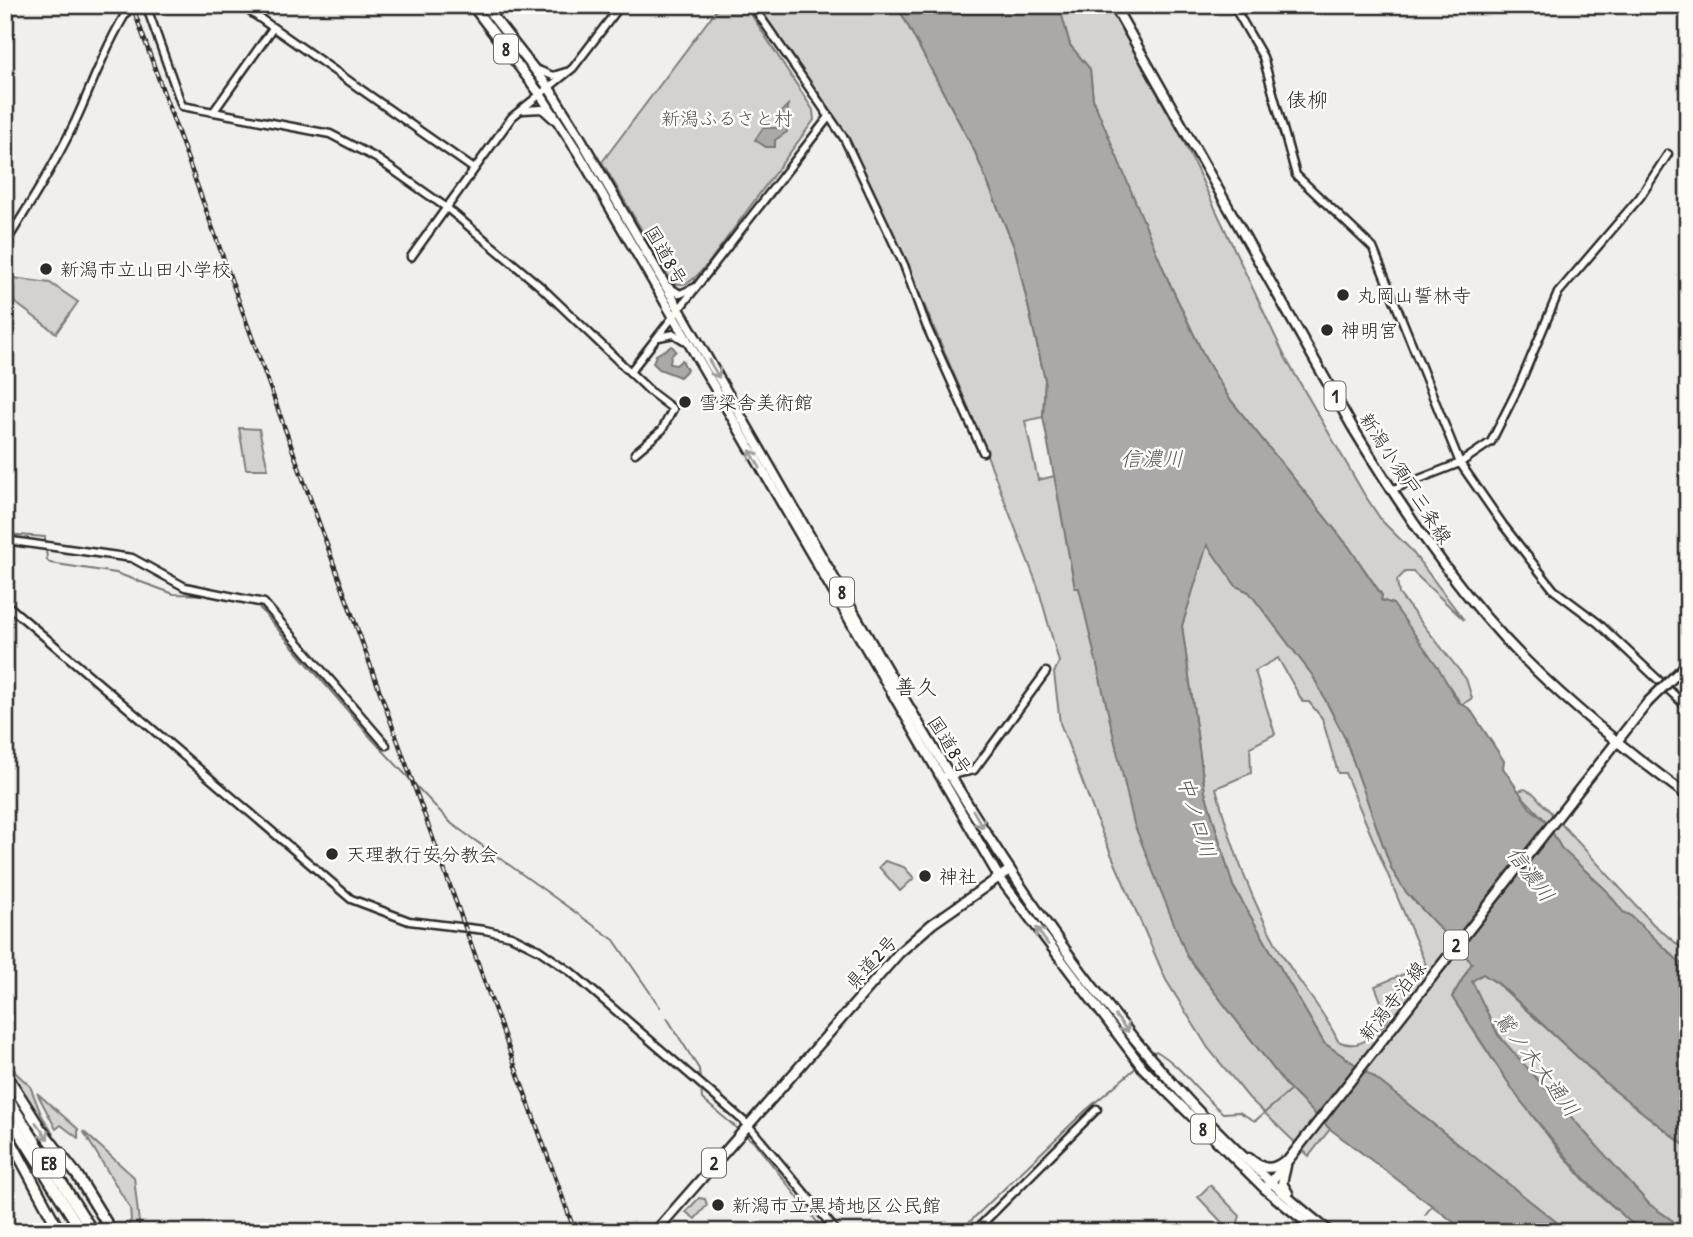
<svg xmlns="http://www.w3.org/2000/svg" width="1693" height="1237" viewBox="0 0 1693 1237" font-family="'Patrick Hand','Klee One',sans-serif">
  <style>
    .green { fill: #d3d2cf; stroke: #7f7e7d; stroke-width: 2; fill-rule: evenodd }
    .water { fill: #aaa9a7; stroke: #777775; stroke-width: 2 }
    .pier { fill: #f0efeb }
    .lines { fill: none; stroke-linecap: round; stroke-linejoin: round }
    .stream { stroke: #777775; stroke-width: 2 }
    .tertiary-casing { stroke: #2b2b2b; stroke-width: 11 }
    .primary-casing { stroke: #2b2b2b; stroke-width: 13 }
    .trunk-casing { stroke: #2b2b2b; stroke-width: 13 }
    .motorway-casing { stroke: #2b2b2b; stroke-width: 14 }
    .tertiary { stroke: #fdfcf7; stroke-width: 6 }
    .primary { stroke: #fdfcf7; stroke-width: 8 }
    .trunk { stroke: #fdfcf7; stroke-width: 8 }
    .motorway { stroke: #fdfcf7; stroke-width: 9 }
    .rail-casing { stroke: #2b2b2b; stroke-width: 4.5 }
    .rail { stroke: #fdfcf7; stroke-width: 2; stroke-dasharray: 5; stroke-linecap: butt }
    .primary-bridge-casing { stroke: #2b2b2b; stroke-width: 13; stroke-linecap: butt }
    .primary-bridge { stroke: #fdfcf7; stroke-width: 8 }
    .oneway { stroke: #9e9e9b }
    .poi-dot { fill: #2b2b2b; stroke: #fdfcf7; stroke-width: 2.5 }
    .labels { text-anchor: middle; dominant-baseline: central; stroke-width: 5; stroke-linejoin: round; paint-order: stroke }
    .shield { fill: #fdfcf7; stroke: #6a6a68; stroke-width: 2 }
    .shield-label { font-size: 18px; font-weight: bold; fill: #2b2b2b }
    .park-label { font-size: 19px; fill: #555554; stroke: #fdfcf7 }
    .street-label { font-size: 19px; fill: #2b2b2b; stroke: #fdfcf7 }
    .poi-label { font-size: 19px; fill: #2b2b2b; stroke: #fdfcf7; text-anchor: start }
    .neighbourhood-label { font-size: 21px; fill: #2b2b2b; stroke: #fdfcf7 }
    .water-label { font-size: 21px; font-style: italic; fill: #575756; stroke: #fdfcf7 }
  </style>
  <rect width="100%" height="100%" fill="#f0efeb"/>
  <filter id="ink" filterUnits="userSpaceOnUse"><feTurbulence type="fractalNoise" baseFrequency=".0143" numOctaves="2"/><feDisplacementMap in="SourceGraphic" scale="14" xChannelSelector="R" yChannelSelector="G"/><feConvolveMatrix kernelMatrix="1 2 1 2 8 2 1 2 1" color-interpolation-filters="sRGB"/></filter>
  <g filter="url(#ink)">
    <!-- green -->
    <g class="green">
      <path d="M720,5H745L813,110L814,120L707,265C696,276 688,290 672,282L602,162Z"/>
      <polygon points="756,5 897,5 975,152 1015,249 1045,380 1043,417 1025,421 1038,480 1055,476 1075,588 1079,588 1187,956 1286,1085 1330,1129 1309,1156 1249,1098 1208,1048 1166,980 1102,833 1060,723 1054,673 1059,662 1038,587 973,419 913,279 866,179 794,58"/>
      <polygon points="1059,5 1108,5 1182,138 1285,357 1364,494 1382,521 1410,549 1464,620 1413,572 1405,572 1397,580 1399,594 1466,679 1472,698 1462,705 1393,604 1381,600 1382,595 1349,547 1229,398 1205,358 1168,280 1111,148 1093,99 1090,72 1070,45"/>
      <polygon points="5,277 50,283 78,302 56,333 5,295"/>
      <polygon points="239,428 259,429 268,469 246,469"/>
      <path d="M1207,544L1236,586L1249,592L1313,676L1345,738L1392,870L1405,891L1472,963L1452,997C1492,1061 1535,1124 1585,1181C1602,1199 1624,1214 1641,1232H1569L1375,1078L1324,1043L1233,886L1205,792L1182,626ZM1278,658L1303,702H1309L1322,718L1338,773H1345L1426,965L1375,986L1388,1019C1376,1034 1360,1052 1338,1041C1325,1012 1304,990 1288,964C1254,910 1232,849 1216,788L1251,773L1250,747L1275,734L1255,671Z"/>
      <polygon points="1525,789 1534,794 1653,924 1688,953 1688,970 1630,915 1623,912 1606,890 1561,848 1546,821 1517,791"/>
      <polygon points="885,861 904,867 914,878 900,891 879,867"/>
      <path d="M1483,974L1498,984L1609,1086L1688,1148V1232H1680L1673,1221L1649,1204C1603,1153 1486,1043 1472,981Z"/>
      <polygon points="5,1054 16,1073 30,1086 41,1114 55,1137 46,1129 5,1065"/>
      <polygon points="37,1093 78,1129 78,1138 61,1125 56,1129"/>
      <polygon points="83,1131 134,1177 140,1232 124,1232 131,1220 130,1208"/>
      <polygon points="1210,1185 1240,1216 1235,1232 1231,1232 1198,1197"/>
      <polygon points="699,1198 705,1199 707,1205 695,1219 686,1212"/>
    </g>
    <!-- water -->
    <g class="water">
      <polygon points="897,5 1059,5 1070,45 1090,69 1093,99 1168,280 1205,358 1229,398 1349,547 1382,596 1381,600 1393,604 1438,667 1457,701 1470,709 1504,761 1503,768 1530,808 1546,821 1561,848 1606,890 1623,912 1630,915 1688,970 1688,1148 1609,1086 1499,984 1483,974 1472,981 1498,1035 1649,1204 1673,1221 1680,1232 1641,1232 1587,1182 1519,1099 1452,997 1472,963 1405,891 1392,870 1345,738 1313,676 1249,592 1236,586 1207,545 1182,626 1205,792 1233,886 1324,1043 1375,1078 1569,1232 1461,1232 1459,1226 1330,1129 1286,1085 1187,956 1134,824 1079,588 1075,588 1043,417 1045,379 1015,249 975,152"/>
      <polygon points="788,105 787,132 775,140 775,147 766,147 755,140 763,128 776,128 783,123 782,111"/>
      <polygon points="672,346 676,351 671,356 670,364 676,365 682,360 687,370 680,377 659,369 653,363 656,355"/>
    </g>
    <!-- pier -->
    <polygon class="pier" points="1549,819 1553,826 1455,951 1450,946"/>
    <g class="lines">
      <!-- stream -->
      <g class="stream">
        <polyline points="5,534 45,537 47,560 50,563 116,573 174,594 210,595 257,605 372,739 452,824 614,940 660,1007"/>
        <polyline points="667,1018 699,1069 700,1081"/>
        <path d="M1153,1053L1156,1051C1182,1066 1199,1094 1223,1113L1239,1112L1255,1121L1291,1090"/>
        <polyline points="701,1086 702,1099 739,1130"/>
        <polyline points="746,1136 755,1143 825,1232"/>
        <polyline points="1425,1215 1433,1204"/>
        <polyline points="959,1232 1085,1111 1138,1066"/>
      </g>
      <!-- tertiary casing -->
      <g class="tertiary-casing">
        <g id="tertiary">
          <polyline points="146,5 182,106 330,134 376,158 447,208 541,287 652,393 673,409 662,430 635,453"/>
          <polyline points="241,5 474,169"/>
          <polyline points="752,5 844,138 904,265 926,325 983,452"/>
          <polyline points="1233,5 1263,57 1296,175 1373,248 1460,463 1503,525 1554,590 1598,623 1688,708"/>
          <polyline points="538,70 553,76 566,72"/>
          <polyline points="523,110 542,109 553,119"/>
          <polyline points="214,111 273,28"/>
          <path d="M5,244C30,204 55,164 75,122C93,83 107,42 131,5"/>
          <polyline points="411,257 512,117 573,68 621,5"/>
          <polyline points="669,287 680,294 696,287"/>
          <polyline points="659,337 674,334 687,342"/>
          <polyline points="630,372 828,118"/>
          <polyline points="1391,490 1460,463 1491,442 1519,386 1558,293 1640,197 1668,154"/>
          <polyline points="5,540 132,558 185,587 264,603 386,745"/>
          <polyline points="5,603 351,899 409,921 485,930 511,936 539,950 571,972 747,1124 837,1232"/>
          <polyline points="941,777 974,770 1046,672"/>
          <polyline points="974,1232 1097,1109"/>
        </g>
      </g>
      <!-- primary casing -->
      <g class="primary-casing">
        <g id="primary">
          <path d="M1114,5L1353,428C1398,502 1447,576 1506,640C1560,698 1624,749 1688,796"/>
          <path d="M1249,1158C1261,1168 1270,1172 1283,1162"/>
          <polyline points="1286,1166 1282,1183 1288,1193"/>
          <polyline points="1267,1187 1648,702"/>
          <polyline points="655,1232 899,953 932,924 1008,871"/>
        </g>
      </g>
      <!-- trunk casing -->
      <g class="trunk-casing">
        <g id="trunk">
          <polyline points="472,5 540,94 579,154 999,877 1143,1068 1265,1189 1318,1232"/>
          <path d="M484,5L549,88L581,139C669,290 755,441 842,592C977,826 1114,1063 1330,1232"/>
        </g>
      </g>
      <!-- motorway casing -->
      <g class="motorway-casing">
        <g id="motorway">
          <polyline points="5,1073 40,1128 77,1175 112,1232"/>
          <polyline points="5,1094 93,1232"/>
          <polyline points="5,1110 82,1232"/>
          <polyline points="5,1130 60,1232"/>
        </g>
      </g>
      <!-- tertiary -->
      <use href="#tertiary" class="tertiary"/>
      <!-- primary -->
      <use href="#primary" class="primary"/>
      <!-- trunk -->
      <use href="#trunk" class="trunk"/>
      <!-- motorway -->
      <use href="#motorway" class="motorway"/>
      <!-- rail casing -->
      <g class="rail-casing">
        <polyline id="rail" points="132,5 575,1232"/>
      </g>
      <!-- rail -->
      <use href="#rail" class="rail"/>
      <!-- primary-bridge casing -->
      <g class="primary-bridge-casing">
        <polyline id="primary-bridge" points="1648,702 1688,663"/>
      </g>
      <!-- primary-bridge -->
      <use href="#primary-bridge" class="primary-bridge"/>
    </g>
    <!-- one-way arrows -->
    <defs><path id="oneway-shaft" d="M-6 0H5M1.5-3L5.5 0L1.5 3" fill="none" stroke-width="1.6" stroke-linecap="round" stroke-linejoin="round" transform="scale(1.75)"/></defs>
    <g class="oneway">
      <use href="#oneway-shaft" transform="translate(714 369) rotate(60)"/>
      <use href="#oneway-shaft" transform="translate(755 459) rotate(-120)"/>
      <use href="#oneway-shaft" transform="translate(978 819) rotate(60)"/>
      <use href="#oneway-shaft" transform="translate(1042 936) rotate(-126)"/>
      <use href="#oneway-shaft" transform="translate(1122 1024) rotate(51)"/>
      <use href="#oneway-shaft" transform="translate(42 1131) rotate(54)"/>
    </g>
  </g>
  <!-- markers -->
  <g class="poi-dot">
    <circle cx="46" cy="269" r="7"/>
    <circle cx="1343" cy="295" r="7"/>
    <circle cx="1327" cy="330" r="7"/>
    <circle cx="685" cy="402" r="7"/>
    <circle cx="332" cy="854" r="7"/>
    <circle cx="925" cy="876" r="7"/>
    <circle cx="718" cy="1205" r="7"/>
  </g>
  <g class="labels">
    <!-- shield labels -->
    <g class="shield">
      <rect x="494" y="34.5" width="24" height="29" rx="5"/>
      <rect x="1324.5" y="381.5" width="21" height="29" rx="5"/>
      <rect x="830" y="577.5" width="24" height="29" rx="5"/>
      <rect x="1444" y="930.5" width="24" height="29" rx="5"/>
      <rect x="1191" y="1114.5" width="24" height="29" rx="5"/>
      <rect x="33" y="1148.5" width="32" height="29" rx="5"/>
      <rect x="702" y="1148.5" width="24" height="29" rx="5"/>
    </g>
    <g class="shield-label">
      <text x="506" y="49">8</text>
      <text x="1335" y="396">1</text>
      <text x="842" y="592">8</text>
      <text x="1456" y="945">2</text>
      <text x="1203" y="1129">8</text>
      <text x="49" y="1163">E8</text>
      <text x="714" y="1163">2</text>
    </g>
    <!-- park labels -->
    <g class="park-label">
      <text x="727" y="118">新潟ふるさと村</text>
    </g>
    <!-- street labels -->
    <g class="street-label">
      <text transform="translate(666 255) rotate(60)">国道8号</text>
      <text transform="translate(1406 478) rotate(57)">新潟小須戸三条線</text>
      <text transform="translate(950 745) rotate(58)">国道8号</text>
      <text transform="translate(871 962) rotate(-47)">県道2号</text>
      <text transform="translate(1392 1001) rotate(-52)">新潟寺泊線</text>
    </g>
    <!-- poi labels -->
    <g class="poi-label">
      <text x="60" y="269">新潟市立山田小学校</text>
      <text x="1357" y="295">丸岡山誓林寺</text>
      <text x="1341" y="330">神明宮</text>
      <text x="699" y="402">雪梁舎美術館</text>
      <text x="346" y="854">天理教行安分教会</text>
      <text x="939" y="876">神社</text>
      <text x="732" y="1205">新潟市立黒埼地区公民館</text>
    </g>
    <!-- neighbourhood labels -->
    <g class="neighbourhood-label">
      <text x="1307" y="99">俵柳</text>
      <text x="916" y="686">善久</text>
    </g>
    <!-- water labels -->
    <g class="water-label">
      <text x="1152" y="458">信濃川</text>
      <text transform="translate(1197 817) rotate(73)">中ノ口川</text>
      <text transform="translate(1531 874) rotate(53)">信濃川</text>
      <text transform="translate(1537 1064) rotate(53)">鷲ノ木大通川</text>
    </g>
  </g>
  <!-- margin -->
  <rect width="1693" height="1237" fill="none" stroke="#fdfcf7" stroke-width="28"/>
  <rect x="14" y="14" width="1665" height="1209" fill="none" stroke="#2b2b2b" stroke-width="2.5" filter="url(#ink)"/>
</svg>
